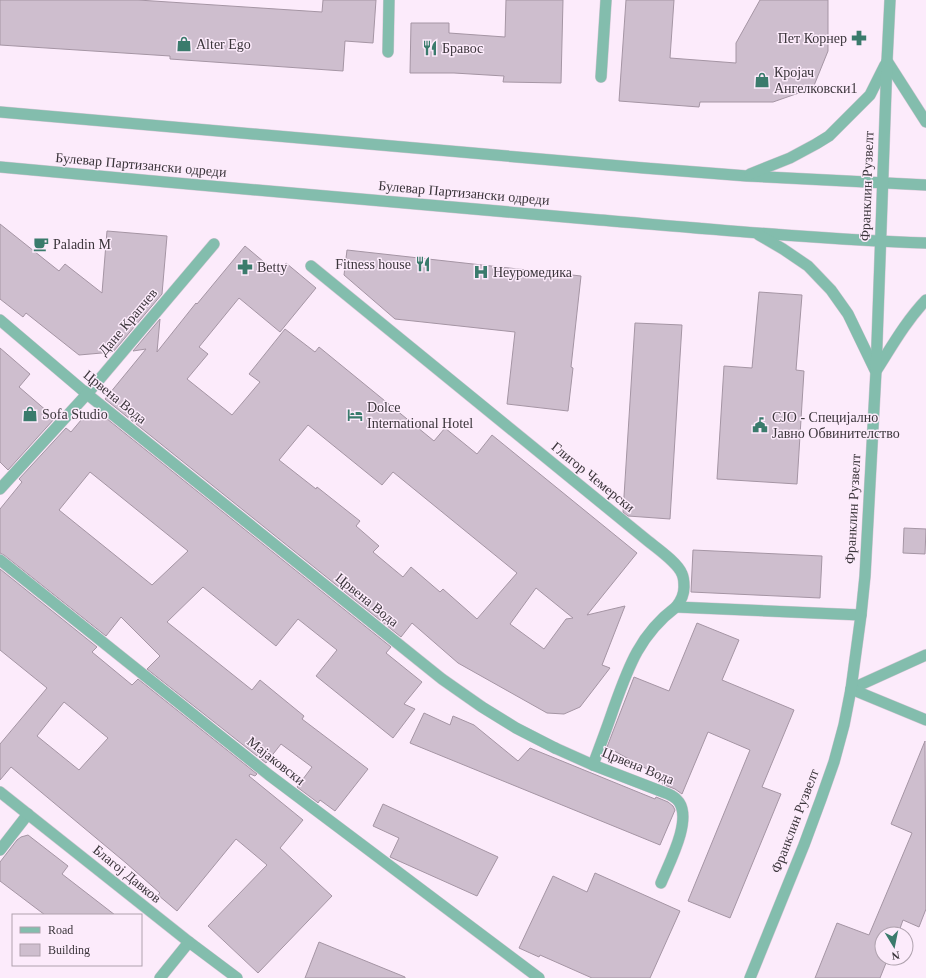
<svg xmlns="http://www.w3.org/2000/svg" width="926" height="978" viewBox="0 0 926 978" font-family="Georgia,serif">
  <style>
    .building { fill: #cebece; stroke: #a595a4; fill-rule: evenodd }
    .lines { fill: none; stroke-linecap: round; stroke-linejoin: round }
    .service-casing { stroke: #d5c7d5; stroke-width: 12 }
    .minor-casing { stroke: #d5c7d5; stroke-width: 12 }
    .tertiary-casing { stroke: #d5c7d5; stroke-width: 12 }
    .service { stroke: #83bdad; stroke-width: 11 }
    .minor { stroke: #83bdad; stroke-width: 11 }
    .tertiary { stroke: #83bdad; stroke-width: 11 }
    .labels { text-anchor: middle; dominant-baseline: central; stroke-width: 3; stroke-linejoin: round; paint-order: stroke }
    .poi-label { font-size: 14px; fill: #3b353b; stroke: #fcebfb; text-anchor: start }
    .street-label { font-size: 14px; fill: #3b353b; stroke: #fcebfb }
  </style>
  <rect width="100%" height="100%" fill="#fcebfb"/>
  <!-- building -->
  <g class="building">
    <polygon points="0,0 138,0 322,12 323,0 376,0 373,43 345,41 343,71 170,59 170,56 0,45"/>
    <polygon points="506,0 563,0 561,83 503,82 504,76 454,73 410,73 411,23 449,23 449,33 505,37"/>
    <polygon points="626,0 674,0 670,58 736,63 736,43 760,0 828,0 828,51 813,88 773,102 700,102 699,107 619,101"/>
    <polygon points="0,224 59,271 65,264 102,293 107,231 167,236 162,294 113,352 79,355 26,313 23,317 0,299"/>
    <path d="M245,246L277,273L286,263L316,288L280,332L239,298L199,347L208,354L187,379L232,415L260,382L249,374L285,329L315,352L319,347L434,441L445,428L477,454L492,435L637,553L587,615L625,606L602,665L610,668L580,707L564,714L547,713L458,663L412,623L401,637L105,399L146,349L133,351L160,319L157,352L196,303L197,304ZM308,425L382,485L393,472L517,573L477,619L443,589L440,592L411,567L403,577L373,552L379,546L356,526L360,521L317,487L316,489L279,460ZM536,588L573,618L566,619L544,649L510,624Z"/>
    <polygon points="347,250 581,276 571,367 573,368 568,411 507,404 515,332 395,319 344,275"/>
    <polygon points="759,292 802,295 796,370 804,371 797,484 717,479 724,366 752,368"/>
    <polygon points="635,323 682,325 670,519 628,516 623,512"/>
    <polygon points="0,348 30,374 19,387 55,418 8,470 0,462"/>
    <path d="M96,410L391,647L386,653L422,682L404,704L415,709L393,738L316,676L337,650L298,619L276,646L203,587L167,622L252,690L260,680L304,716L302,719L368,769L335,811L320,800L318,803L317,802L297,787L312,767L281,744L266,763L147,669L160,656L121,617L106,636L4,555L0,553V509L22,482L19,479L66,428L71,432L87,413L92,416ZM90,472L188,551L152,585L59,510Z"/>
    <polygon points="904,528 926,529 925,554 903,553"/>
    <polygon points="693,550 822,556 820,598 691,592"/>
    <path d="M0,569L97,647L92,652L132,685L138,679L257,774L255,776L250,774L249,776L303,820L280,848L332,896L258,973L208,926L267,865L236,839L177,911L158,895L160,893L126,863L11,767L0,780V744L47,688L0,650ZM64,702L108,738L79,770L37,736Z"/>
    <polygon points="697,623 739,640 722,680 794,710 762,787 781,794 730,918 688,901 750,750 708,732 682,794 675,789 662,784 665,779 607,747 634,677 669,691"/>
    <polygon points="424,713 450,725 453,716 474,725 518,761 530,748 655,799 656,797 668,802 673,806 675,810 660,845 410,743"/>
    <polygon points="925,741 926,909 919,927 903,920 898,934 882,934 882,958 888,958 880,978 815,978 837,923 869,935 912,833 891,824"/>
    <polygon points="383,804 498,857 477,896 390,857 399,838 373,826"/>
    <polygon points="28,835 68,866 62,874 115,915 45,915 0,881 0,862 17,840 21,837"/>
    <polygon points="595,873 680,911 650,978 592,978 540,955 539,957 519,948 553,876 587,892"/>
    <polygon points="319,942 405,977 405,978 305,978"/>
  </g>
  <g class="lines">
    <!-- service casing -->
    <g class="service-casing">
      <g id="service">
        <path d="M311,266L648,541C658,549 678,563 682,574C684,578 684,583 684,587C684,595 681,601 676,607L861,615"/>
        <polyline points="851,689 926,655"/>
        <path d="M555,748L593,765L663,792C669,794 675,796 679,802C692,821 669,863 661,883"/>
        <path d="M593,765C600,746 607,728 613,710C628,668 639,635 676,607"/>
        <polyline points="0,850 28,814"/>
      </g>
    </g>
    <!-- minor casing -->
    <g class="minor-casing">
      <g id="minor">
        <polyline points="388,52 389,0"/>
        <polyline points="601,77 606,0"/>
        <polyline points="0,320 87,394 442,679 482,707 516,728 555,748"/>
        <polyline points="0,489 87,394 214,244"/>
        <polyline points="0,560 269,775 539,978"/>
        <polyline points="851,689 926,720"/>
        <polyline points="0,792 189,942 237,978"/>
        <polyline points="160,978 189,942"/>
      </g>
    </g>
    <!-- tertiary casing -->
    <g class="tertiary-casing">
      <g id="tertiary">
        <polyline points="887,61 926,122"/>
        <polyline points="0,112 644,168 747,176 926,185"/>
        <path d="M0,167C200,185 400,204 600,220C709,229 817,239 926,243"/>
        <polyline points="750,174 790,158 816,144 829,136 870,95 885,65"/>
        <polyline points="759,235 783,249 808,266 831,290 848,314 875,370"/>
        <path d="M876,371C892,346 906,321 926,300"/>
        <polyline points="750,978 804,845 821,799 834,762 844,725 851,689 861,615 865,576 876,371 887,61 890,0"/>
      </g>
    </g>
    <!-- service -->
    <use href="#service" class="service"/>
    <!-- minor -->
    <use href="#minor" class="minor"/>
    <!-- tertiary -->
    <use href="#tertiary" class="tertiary"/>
  </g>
  <!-- icons -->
  <defs>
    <g id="pharmacy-bare" transform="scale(1.2)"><path d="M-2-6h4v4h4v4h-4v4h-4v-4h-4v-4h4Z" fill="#3a7b6c" stroke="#fcebfb" stroke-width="2.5" paint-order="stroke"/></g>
    <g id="shop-bare" transform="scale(1.2)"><path d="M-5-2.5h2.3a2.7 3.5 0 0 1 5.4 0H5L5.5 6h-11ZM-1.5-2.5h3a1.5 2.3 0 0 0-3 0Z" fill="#3a7b6c" stroke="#fcebfb" stroke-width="2.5" paint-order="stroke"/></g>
    <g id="restaurant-bare" transform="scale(1.2)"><path d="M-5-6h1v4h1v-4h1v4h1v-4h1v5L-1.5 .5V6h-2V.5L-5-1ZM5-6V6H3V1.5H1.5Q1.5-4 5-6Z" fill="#3a7b6c" stroke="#fcebfb" stroke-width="2.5" paint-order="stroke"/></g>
    <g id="cafe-bare" transform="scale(1.2)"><path d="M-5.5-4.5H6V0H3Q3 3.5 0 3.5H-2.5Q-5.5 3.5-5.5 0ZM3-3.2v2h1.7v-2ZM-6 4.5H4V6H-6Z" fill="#3a7b6c" stroke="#fcebfb" stroke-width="2.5" paint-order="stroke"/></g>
    <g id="hospital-bare" transform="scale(1.2)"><path d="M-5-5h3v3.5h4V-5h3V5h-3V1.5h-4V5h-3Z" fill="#3a7b6c" stroke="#fcebfb" stroke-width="2.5" paint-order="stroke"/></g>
    <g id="hotel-bare" transform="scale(1.2)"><path d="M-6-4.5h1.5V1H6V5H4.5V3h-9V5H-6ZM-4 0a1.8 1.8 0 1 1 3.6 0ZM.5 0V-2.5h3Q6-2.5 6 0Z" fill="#3a7b6c" stroke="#fcebfb" stroke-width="2.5" paint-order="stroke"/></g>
    <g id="civic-bare" transform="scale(1.2)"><path d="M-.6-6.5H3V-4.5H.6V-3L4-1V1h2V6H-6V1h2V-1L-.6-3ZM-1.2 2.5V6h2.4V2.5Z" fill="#3a7b6c" stroke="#fcebfb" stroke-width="2.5" paint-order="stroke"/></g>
  </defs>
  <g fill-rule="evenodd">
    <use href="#pharmacy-bare" x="859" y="38"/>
    <use href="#shop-bare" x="184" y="44"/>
    <use href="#restaurant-bare" x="430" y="48"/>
    <use href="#shop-bare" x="762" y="80"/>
    <use href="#cafe-bare" x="41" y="244"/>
    <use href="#restaurant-bare" x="423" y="264"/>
    <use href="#pharmacy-bare" x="245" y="267"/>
    <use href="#hospital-bare" x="481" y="272"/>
    <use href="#shop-bare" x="30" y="414"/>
    <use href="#hotel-bare" x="355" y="415"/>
    <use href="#civic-bare" x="760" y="425"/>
  </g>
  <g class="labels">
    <!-- poi labels -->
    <g class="poi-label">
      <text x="847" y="38" text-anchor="end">Пет Корнер</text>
      <text x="196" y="44">Alter Ego</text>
      <text x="442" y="48">Бравос</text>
      <text x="774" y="72">Кројач<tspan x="774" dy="16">Ангелковски1</tspan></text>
      <text x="53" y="244">Paladin M</text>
      <text x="411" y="264" text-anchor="end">Fitness house</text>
      <text x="257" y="267">Betty</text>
      <text x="493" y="272">Неуромедика</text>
      <text x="367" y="407">Dolce<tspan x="367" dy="16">International Hotel</tspan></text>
      <text x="42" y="414">Sofa Studio</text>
      <text x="772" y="417">СЈО - Специјално<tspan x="772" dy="16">Јавно Обвинителство</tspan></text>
    </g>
    <!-- street labels -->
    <g class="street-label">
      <text transform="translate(141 165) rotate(5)">Булевар Партизански одреди</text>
      <text transform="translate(867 186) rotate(-88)">Франклин Рузвелт</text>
      <text transform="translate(464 193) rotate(5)">Булевар Партизански одреди</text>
      <text transform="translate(128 322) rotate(-50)">Дане Крапчев</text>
      <text transform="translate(115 397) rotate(39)">Црвена Вода</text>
      <text transform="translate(593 477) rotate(39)">Глигор Чемерски</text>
      <text transform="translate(853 509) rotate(-87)">Франклин Рузвелт</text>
      <text transform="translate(367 600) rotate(39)">Црвена Вода</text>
      <text transform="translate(276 761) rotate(38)">Мајаковски</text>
      <text transform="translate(638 766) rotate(22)">Црвена Вода</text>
      <text transform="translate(795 821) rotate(-69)">Франклин Рузвелт</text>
      <text transform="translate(127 874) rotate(39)">Благој Давков</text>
    </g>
  </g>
  <!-- legend -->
  <rect x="12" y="914" width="130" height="52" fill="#fcebfb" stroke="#afa2ae"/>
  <rect x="20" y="927" width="20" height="6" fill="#83bdad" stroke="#afa2ae"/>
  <text x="48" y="934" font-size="12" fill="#3b353b">Road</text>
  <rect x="20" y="944" width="20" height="12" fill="#cebece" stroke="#afa2ae"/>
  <text x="48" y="954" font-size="12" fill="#3b353b">Building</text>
  <!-- north arrow -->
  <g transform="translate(894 946) rotate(170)"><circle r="19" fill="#fcebfb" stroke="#afa2ae"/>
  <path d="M0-3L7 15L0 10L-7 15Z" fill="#3a7b6c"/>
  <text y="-6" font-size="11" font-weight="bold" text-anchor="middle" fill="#3b353b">N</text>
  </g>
</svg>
